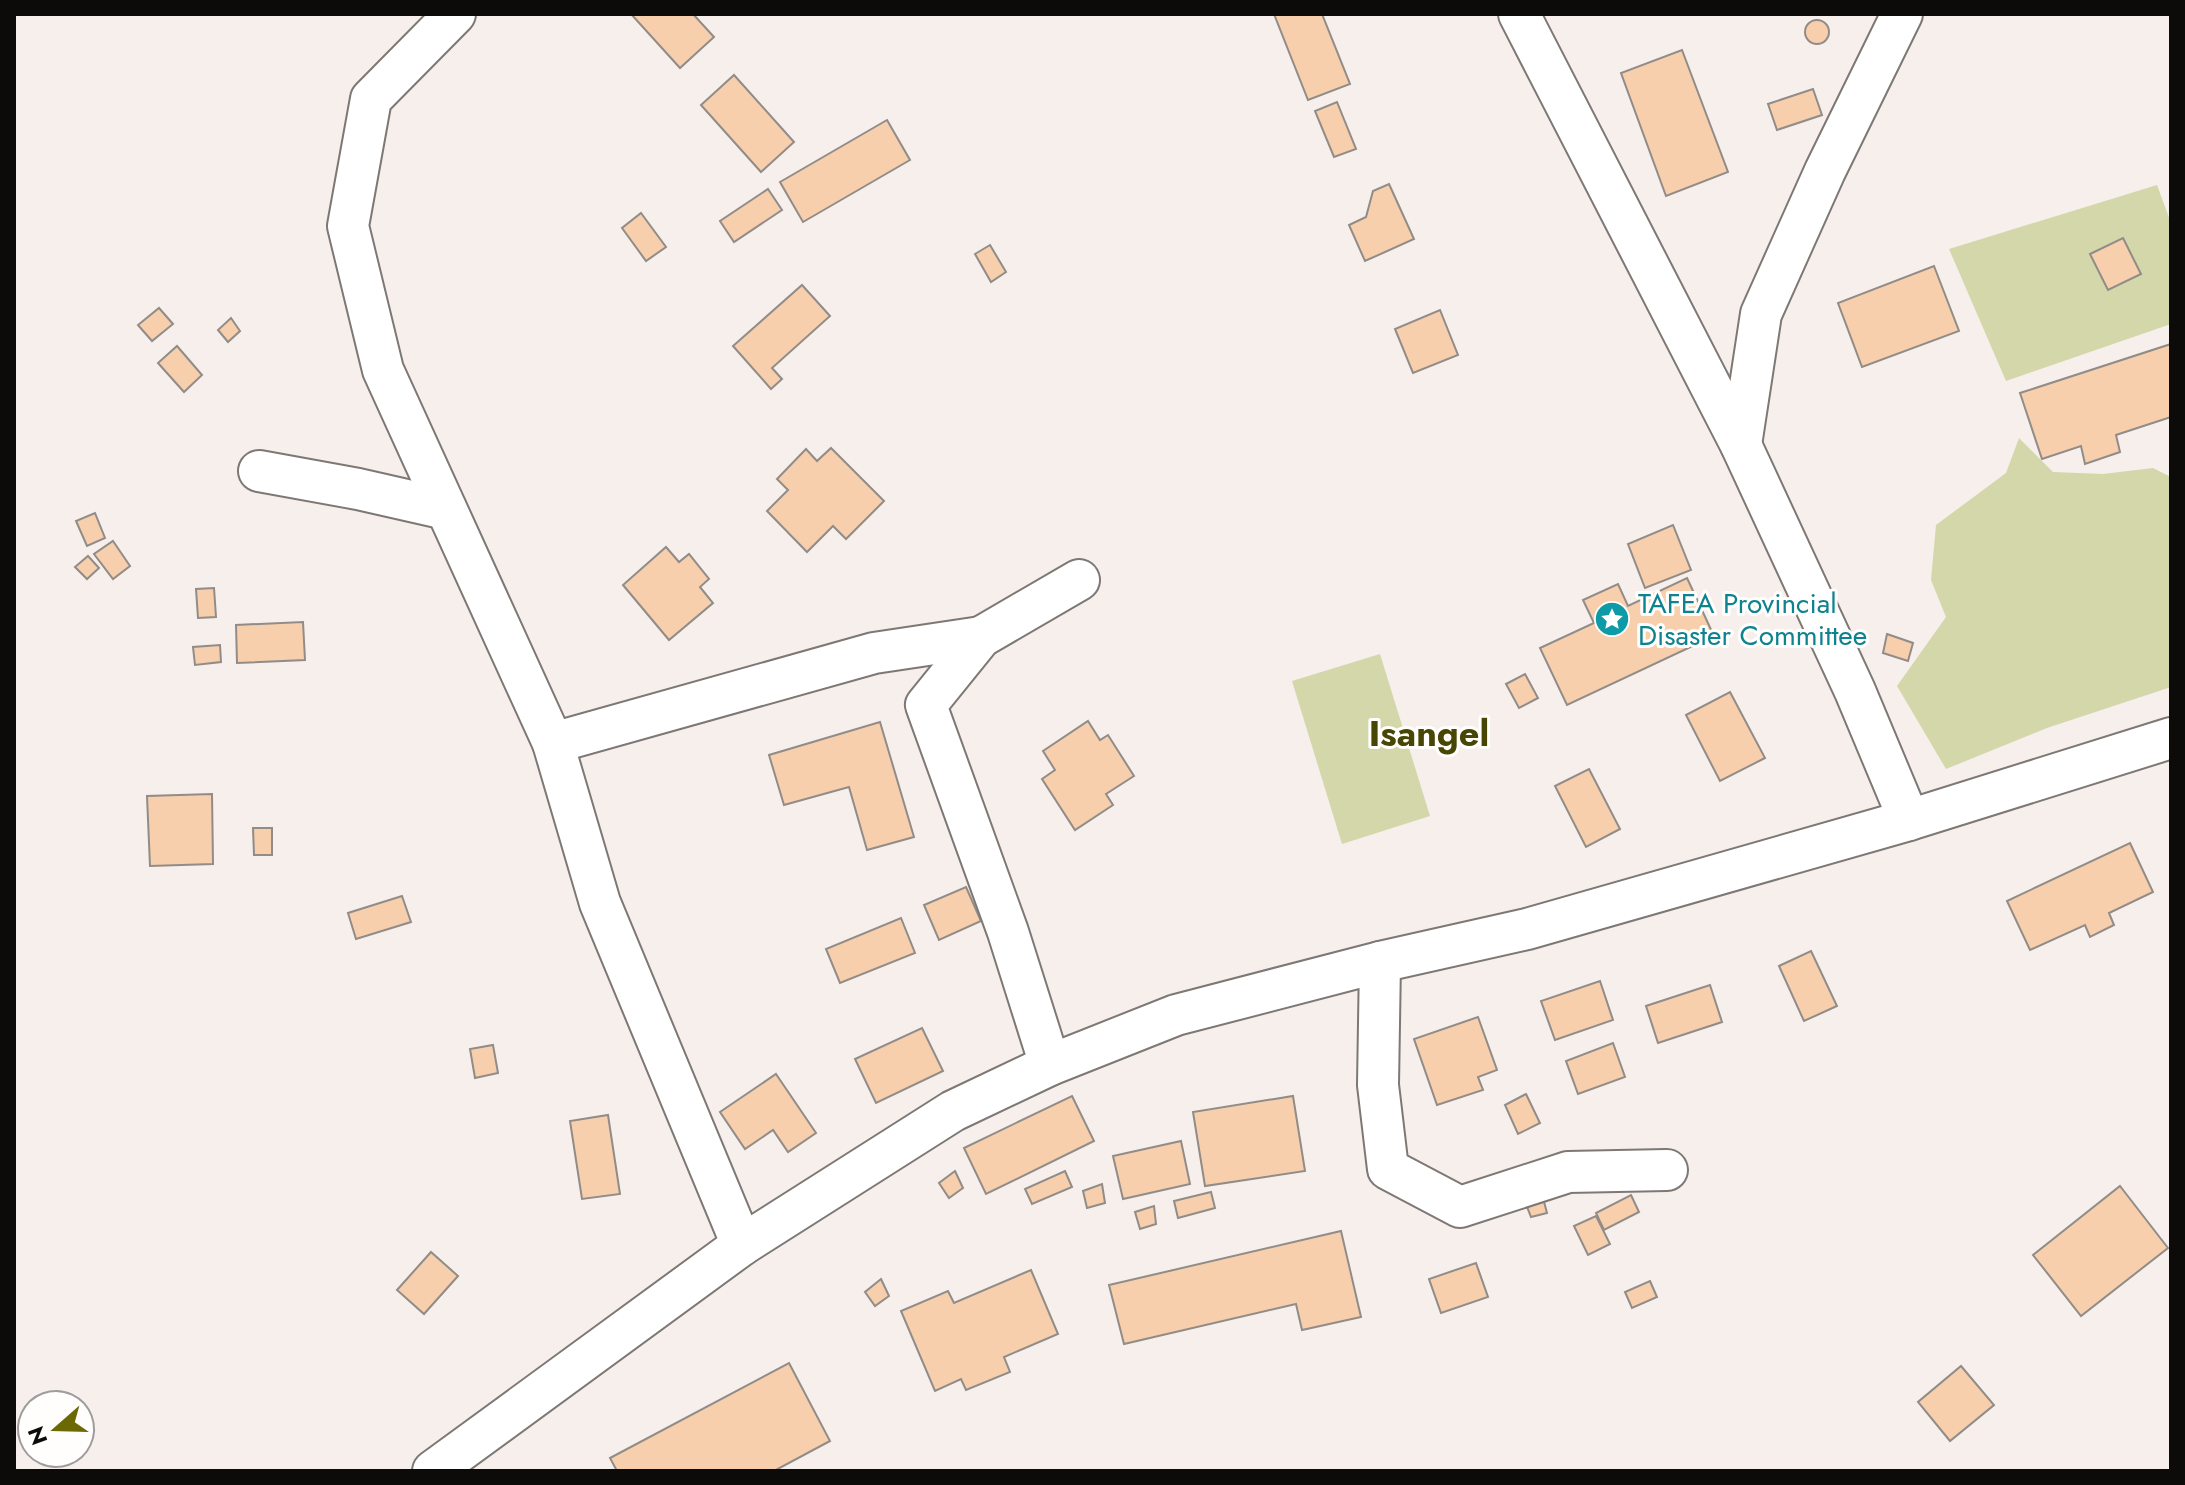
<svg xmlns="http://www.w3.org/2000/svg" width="2185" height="1485" viewBox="0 0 2185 1485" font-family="Jost,sans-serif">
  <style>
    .green { fill: #d3d7aa }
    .building { fill: #f8cfac; stroke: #918c88; stroke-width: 2 }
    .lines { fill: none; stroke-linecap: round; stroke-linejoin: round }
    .minor-casing { stroke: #7e7875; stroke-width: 44 }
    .minor { stroke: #fff; stroke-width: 40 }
    .labels { text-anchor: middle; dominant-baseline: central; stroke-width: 6; stroke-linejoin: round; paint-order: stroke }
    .culture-label { font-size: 28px; fill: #0d838f; stroke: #fffefd; text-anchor: start }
    .district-label { font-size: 36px; font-weight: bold; fill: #474605; stroke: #fffefd }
  </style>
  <rect width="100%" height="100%" fill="#f6efec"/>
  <!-- green -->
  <g class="green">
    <polygon points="2157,185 2171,223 2171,324 2006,381 1949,249"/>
    <polygon points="2019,438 2053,472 2103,474 2153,468 2171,477 2171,687 2047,728 1946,769 1897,686 1946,617 1931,580 1936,525 2006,473"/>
    <polygon points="1380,654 1430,816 1342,844 1292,681"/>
  </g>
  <!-- building -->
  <g class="building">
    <polygon points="631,14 693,14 714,37 680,68"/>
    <polygon points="1274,14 1322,14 1350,84 1308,100"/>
    <circle cx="1817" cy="32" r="12"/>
    <polygon points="1682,50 1728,172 1666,196 1621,73"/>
    <polygon points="734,75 794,142 761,172 701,105"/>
    <polygon points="1813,89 1822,115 1777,130 1768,104"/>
    <polygon points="1337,102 1356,149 1334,157 1315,111"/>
    <polygon points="887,120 910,160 803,222 780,182"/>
    <polygon points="1389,184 1414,239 1365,261 1349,225 1366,217 1373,191"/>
    <polygon points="768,189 782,210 734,242 720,221"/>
    <polygon points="641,213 666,247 646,261 622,228"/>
    <polygon points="2123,238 2141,274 2108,290 2090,254"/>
    <polygon points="990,245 1006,272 991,282 975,254"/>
    <polygon points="1934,266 1959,331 1862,367 1838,303"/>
    <polygon points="802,285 830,316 772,368 782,379 771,389 733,346"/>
    <polygon points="159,308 173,324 152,341 138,325"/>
    <polygon points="1440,310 1458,355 1413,373 1395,329"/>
    <polygon points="231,318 240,331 228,342 218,330"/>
    <polygon points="2171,344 2171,417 2116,435 2120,452 2085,464 2081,446 2042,459 2020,393"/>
    <polygon points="177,346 202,375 184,392 158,363"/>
    <polygon points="831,448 884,501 846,539 833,526 807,552 767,511 788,490 777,479 806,449 817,461"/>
    <polygon points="95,513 105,538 87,546 76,521"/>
    <polygon points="1673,525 1691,570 1645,588 1628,544"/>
    <polygon points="113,541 130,566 113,579 94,554"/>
    <polygon points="666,547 679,562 689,554 709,579 700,587 713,603 669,640 623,585"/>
    <polygon points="88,556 99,568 87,579 75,567"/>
    <polygon points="1687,578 1714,636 1567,705 1540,648 1594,623 1583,600 1618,584 1628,606"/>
    <polygon points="214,588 216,617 198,618 196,589"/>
    <polygon points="303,622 305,660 237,663 236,625"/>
    <polygon points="1887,634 1913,643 1908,661 1883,653"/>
    <polygon points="220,645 221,662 195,665 193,647"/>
    <polygon points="1525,674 1538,698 1519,708 1506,684"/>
    <polygon points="1730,692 1765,758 1720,781 1686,715"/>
    <polygon points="1088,721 1100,740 1108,735 1134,776 1106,794 1113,805 1075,830 1042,779 1055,770 1043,751"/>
    <polygon points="880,722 914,837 867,850 849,787 784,805 769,755"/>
    <polygon points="1589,769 1620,829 1586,847 1555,786"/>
    <polygon points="212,794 213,864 150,866 147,796"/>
    <polygon points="253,828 272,828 272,855 254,855"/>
    <polygon points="2130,843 2153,892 2109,913 2114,925 2090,937 2085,925 2030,950 2007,901"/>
    <polygon points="966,887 981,921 939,940 924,905"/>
    <polygon points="402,896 411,922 356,939 348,913"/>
    <polygon points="901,918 915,953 840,983 826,949"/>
    <polygon points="1811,951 1837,1006 1804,1021 1779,966"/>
    <polygon points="1600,981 1613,1020 1555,1040 1541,1001"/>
    <polygon points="1710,985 1722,1022 1658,1043 1646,1006"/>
    <polygon points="1478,1017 1497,1070 1478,1077 1483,1090 1437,1105 1414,1039"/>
    <polygon points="922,1028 943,1071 876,1103 855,1059"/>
    <polygon points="1613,1043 1625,1077 1578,1094 1566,1061"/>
    <polygon points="493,1045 498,1073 475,1078 470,1049"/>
    <polygon points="776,1074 816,1133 788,1152 773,1130 745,1149 720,1112"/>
    <polygon points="1526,1094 1540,1123 1518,1134 1505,1105"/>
    <polygon points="1072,1096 1094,1141 986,1194 964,1148"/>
    <polygon points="1293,1096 1305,1171 1205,1186 1193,1112"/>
    <polygon points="608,1115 620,1194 582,1199 570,1121"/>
    <polygon points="1181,1141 1190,1184 1123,1199 1113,1156"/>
    <polygon points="955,1171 963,1188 949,1198 939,1183"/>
    <polygon points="1065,1171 1072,1187 1032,1204 1025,1189"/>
    <polygon points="1102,1184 1105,1203 1087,1208 1083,1191"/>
    <polygon points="2120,1186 2168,1248 2081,1316 2033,1255"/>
    <polygon points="1211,1192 1215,1208 1178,1218 1174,1201"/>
    <polygon points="1631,1195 1639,1212 1604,1230 1596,1213"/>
    <polygon points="1543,1198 1547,1213 1531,1217 1526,1204"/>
    <polygon points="1154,1206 1156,1224 1140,1229 1135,1212"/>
    <polygon points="1596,1216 1610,1244 1588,1255 1574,1226"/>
    <polygon points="1341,1231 1361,1317 1302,1330 1296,1304 1124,1344 1109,1285"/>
    <polygon points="431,1252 458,1276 424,1314 397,1290"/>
    <polygon points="1476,1263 1488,1297 1441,1313 1429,1279"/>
    <polygon points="1031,1270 1058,1334 1004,1357 1010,1372 966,1390 961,1379 935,1391 901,1311 948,1291 954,1303"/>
    <polygon points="881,1279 889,1296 875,1306 865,1292"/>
    <polygon points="1650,1281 1657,1297 1632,1308 1625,1292"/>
    <polygon points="789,1363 830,1441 774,1471 617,1471 610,1458"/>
    <polygon points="1961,1366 1994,1405 1950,1441 1918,1402"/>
  </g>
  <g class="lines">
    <!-- minor casing -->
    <g class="minor-casing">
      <g id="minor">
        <polyline points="455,14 371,99 348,226 383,370 553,743 600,903 742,1245"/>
        <polyline points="1519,14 1741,445 1855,691 1909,820"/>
        <polyline points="1741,445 1761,314 1825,171 1902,14"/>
        <polyline points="259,471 358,489 446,509"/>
        <polyline points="553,743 874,653 981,637"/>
        <polyline points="1380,962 1378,1085 1388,1169 1460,1207 1568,1172 1667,1170"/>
        <polyline points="1050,1065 1008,932 926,705 981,637 1079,580"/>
        <polyline points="433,1471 742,1245 953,1111 1050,1065 1176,1015 1380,962 1527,929 1909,820 2171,738"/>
      </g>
    </g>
    <!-- minor -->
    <use href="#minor" class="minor"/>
  </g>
  <!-- icons -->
  <defs>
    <g id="sight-disc" transform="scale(1.8)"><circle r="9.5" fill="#0f9aa8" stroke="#fffefd"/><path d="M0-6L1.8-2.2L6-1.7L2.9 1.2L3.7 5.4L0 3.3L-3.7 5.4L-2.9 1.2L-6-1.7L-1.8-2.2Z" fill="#fff"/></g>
  </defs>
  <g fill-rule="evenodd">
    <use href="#sight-disc" x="1612" y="619"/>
  </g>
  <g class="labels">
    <!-- culture labels -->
    <g class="culture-label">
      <text x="1638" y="603">TAFEA Provincial<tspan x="1638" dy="32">Disaster Committee</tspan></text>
    </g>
    <!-- district labels -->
    <g class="district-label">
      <text x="1429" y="733">Isangel</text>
    </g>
  </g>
  <!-- border -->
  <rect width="2185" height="1485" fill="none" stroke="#0d0b0a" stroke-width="32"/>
  <!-- north arrow -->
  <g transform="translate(56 1429) rotate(250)"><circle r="38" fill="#fffefd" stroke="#9e9d9c" stroke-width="2"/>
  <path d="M0-6L14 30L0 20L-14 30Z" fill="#6a6903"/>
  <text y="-12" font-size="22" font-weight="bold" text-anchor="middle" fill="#0d0b0a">N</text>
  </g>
</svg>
